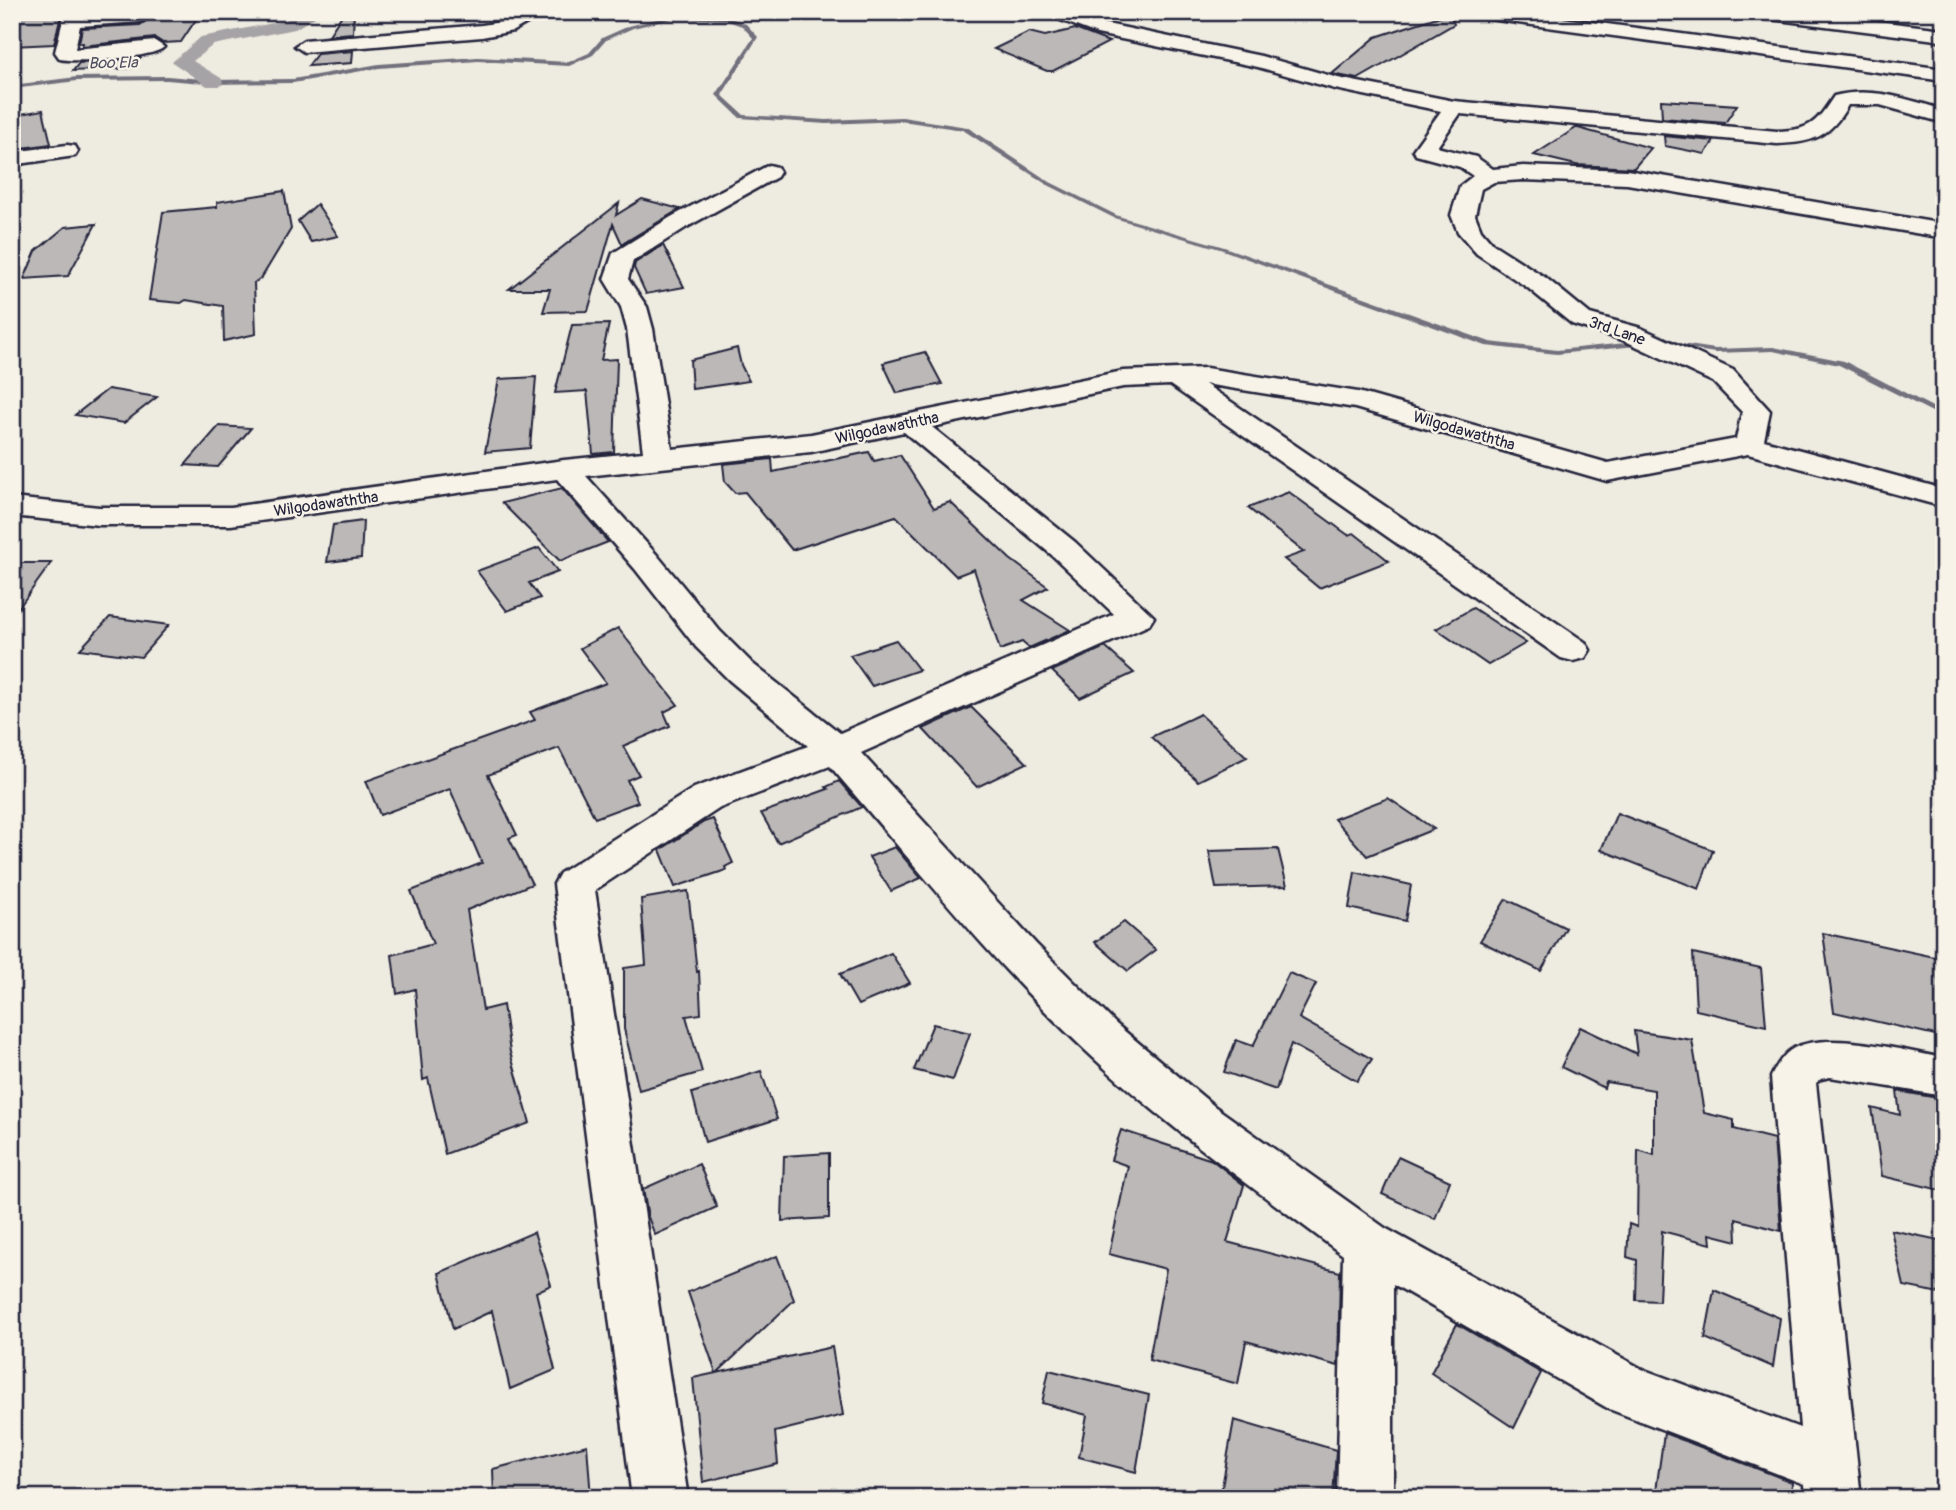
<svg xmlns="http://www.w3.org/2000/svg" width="1956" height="1510" viewBox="0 0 1956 1510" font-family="Pangolin,sans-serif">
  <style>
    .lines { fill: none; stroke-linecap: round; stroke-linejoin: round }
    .stream { fill: #716f7b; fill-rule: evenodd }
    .canal { fill: #a6a3a6; fill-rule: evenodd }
    .building { fill: #bbb8b7; stroke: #22223b; stroke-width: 2 }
    .minor-casing { stroke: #22223b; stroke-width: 5 }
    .minor { fill: #f7f3e8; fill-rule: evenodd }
    .labels { text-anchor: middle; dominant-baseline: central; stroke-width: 5; stroke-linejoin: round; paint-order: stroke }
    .far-water-label { font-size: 16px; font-style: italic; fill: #504f60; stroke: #f7f3e8 }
    .far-street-label { font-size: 16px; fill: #22223b; stroke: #f7f3e8 }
  </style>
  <rect width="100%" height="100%" fill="#eeebe1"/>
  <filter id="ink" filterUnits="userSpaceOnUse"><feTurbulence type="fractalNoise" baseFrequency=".0143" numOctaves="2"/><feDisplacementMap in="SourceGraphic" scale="14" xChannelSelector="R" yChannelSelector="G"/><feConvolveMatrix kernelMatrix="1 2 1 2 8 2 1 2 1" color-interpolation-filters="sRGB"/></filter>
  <g filter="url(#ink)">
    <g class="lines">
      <!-- stream -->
      <g class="stream">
        <polygon points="672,15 728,17 746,24 758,37 722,95 744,115 826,120 902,117 967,127 1050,182 1118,216 1224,247 1490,342 1557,350 1646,341 1650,343 1646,345 1557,354 1486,346 1220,249 1114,218 1046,184 963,130 902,121 826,124 740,118 716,95 753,38 742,26 725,20 672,19 633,28 606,40 593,55 569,66 478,61 379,68 293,83 214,84 167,80 77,81 12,89 12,85 77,77 167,76 214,80 293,79 379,64 478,57 568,62 589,53 602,38 629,26"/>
        <polygon points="1662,341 1715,349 1773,347 1844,361 1944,413 1944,418 1839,365 1773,351 1715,353 1665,345 1661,343"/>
      </g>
      <!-- canal -->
      <polygon class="canal" points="294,12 311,12 315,17 295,29 213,45 193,61 221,78 223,82 221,86 207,86 172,62 201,37 284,21 296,15"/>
    </g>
    <!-- building -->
    <g class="building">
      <polygon points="12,12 62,12 54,44 12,46"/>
      <polygon points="147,12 201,12 181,42 163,43 155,38 82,46 83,43 79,43 82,28 140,25 152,17"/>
      <polygon points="344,12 354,12 353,33 329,35"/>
      <polygon points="1449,13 1454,24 1358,79 1332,74 1376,37"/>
      <polygon points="1075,29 1109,42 1053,71 1047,71 994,49 1029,32 1045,36"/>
      <polygon points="353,51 352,63 308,66 317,54"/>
      <polygon points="140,58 133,68 73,71 79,63"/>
      <polygon points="1661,100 1737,105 1725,123 1662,118"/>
      <polygon points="43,110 51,144 22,148 16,115"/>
      <polygon points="1576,128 1578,128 1651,148 1634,168 1576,165 1534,155"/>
      <polygon points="1664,136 1714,141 1705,154 1665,146"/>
      <polygon points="284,191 291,229 262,277 254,283 256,334 224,341 223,306 186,300 181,303 149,300 163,212 217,207 217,202"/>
      <polygon points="642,199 680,209 622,244 613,224 588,311 543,312 550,289 509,289 619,203 616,215"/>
      <polygon points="317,204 338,236 311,242 298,221"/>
      <polygon points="96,224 68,276 24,279 36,251 65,227"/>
      <polygon points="663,245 684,287 646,294 634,268 635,263"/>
      <polygon points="609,324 601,360 617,359 614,452 593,454 587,391 555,393 572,325"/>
      <polygon points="737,348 741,365 749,381 692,389 690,360"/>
      <polygon points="925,352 942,384 897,393 883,363"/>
      <polygon points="536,377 530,448 485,452 499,379"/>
      <polygon points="108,389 157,397 124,423 75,415"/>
      <polygon points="219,426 251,428 218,467 185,465"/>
      <polygon points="869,452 874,461 900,455 934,508 950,502 1010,559 1048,587 1023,600 1070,630 1029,648 1022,642 1000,650 974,569 956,576 896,516 792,550 745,492 735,493 725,482 723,464 772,459 773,472"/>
      <polygon points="562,488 608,542 560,561 502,503"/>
      <polygon points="1289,492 1348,535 1354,533 1389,561 1319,588 1284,559 1304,552 1248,508"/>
      <polygon points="363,521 361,558 327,562 333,525"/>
      <polygon points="539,548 558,572 529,583 540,598 507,611 477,571"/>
      <polygon points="12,563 51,563 12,617"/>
      <polygon points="1473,608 1526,643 1488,665 1436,629"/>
      <polygon points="110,617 169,625 141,657 80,649"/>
      <polygon points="618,628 678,705 664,712 670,726 623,746 639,775 627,780 638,802 595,818 559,748 488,775 517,835 509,838 532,884 467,910 483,1010 503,1005 510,1052 530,1123 445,1154 428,1078 423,1080 415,989 397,994 392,955 433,944 411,891 482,863 450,789 380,815 366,781 535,720 530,712 606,683 580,648"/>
      <polygon points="896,640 919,670 872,686 850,655"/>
      <polygon points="1105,647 1134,673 1080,698 1052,671"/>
      <polygon points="971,707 1027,763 977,787 923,729"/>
      <polygon points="1200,714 1247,757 1198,781 1151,737"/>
      <polygon points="839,781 862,807 778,843 761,813 828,789 826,787"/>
      <polygon points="1388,798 1434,829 1367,856 1334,819"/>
      <polygon points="1617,813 1713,850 1699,889 1601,850"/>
      <polygon points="713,819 733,863 725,867 726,870 675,887 660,850 704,822"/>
      <polygon points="895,847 921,878 891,891 869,857"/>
      <polygon points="1278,849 1287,886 1216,888 1209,851"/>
      <polygon points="1355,872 1411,885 1405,921 1349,908"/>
      <polygon points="688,891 697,972 699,971 701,1014 686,1016 702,1072 639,1090 624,1029 624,968 646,965 641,899"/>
      <polygon points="1506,899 1566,928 1541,971 1480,941"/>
      <polygon points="1124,922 1156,950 1128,971 1095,942"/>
      <polygon points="1823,933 1944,959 1944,1037 1834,1012"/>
      <polygon points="891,953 910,983 858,1005 840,974"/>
      <polygon points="1693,953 1761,968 1766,1026 1696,1010"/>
      <polygon points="1289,973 1316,984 1299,1018 1372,1059 1357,1081 1291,1044 1276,1090 1224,1072 1236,1040 1253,1046"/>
      <polygon points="933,1024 970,1033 953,1080 914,1070"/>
      <polygon points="1580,1027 1637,1054 1634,1031 1692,1040 1704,1113 1734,1120 1734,1129 1774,1139 1781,1231 1736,1219 1737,1241 1710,1234 1711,1244 1662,1231 1659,1301 1636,1300 1637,1260 1627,1257 1629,1224 1637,1227 1638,1150 1654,1155 1654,1090 1606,1082 1604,1088 1561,1067"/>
      <polygon points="761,1071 777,1119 705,1142 692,1093"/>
      <polygon points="1897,1091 1944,1099 1944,1191 1882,1176 1872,1108 1900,1115"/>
      <polygon points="1121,1130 1212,1160 1244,1185 1227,1242 1340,1272 1338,1366 1246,1341 1238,1384 1149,1360 1166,1269 1109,1254 1128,1166 1111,1160"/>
      <polygon points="829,1153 829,1218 782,1221 784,1156"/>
      <polygon points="1398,1157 1450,1181 1435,1219 1382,1194"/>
      <polygon points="699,1164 717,1207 655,1235 648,1217 643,1189"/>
      <polygon points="1891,1230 1944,1241 1944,1294 1904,1286"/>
      <polygon points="534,1232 551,1285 536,1292 555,1370 510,1389 492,1311 453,1329 439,1273"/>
      <polygon points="777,1256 794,1300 717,1373 832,1347 843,1415 775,1432 778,1464 703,1482 693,1378 716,1373 688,1292"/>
      <polygon points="1714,1290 1780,1318 1773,1367 1705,1338"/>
      <polygon points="1457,1324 1541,1373 1514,1428 1431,1373"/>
      <polygon points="1049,1370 1149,1395 1136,1472 1079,1457 1087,1415 1042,1403"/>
      <polygon points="1234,1420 1336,1450 1333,1498 1220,1498"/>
      <polygon points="1664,1433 1792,1482 1791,1498 1655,1498"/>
      <polygon points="587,1445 591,1498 494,1498 493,1469"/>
    </g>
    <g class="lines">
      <!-- minor casing -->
      <g class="minor-casing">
        <g id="minor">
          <path d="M65,12H83L82,15L143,12L149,17L140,22L80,26L75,49L155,41L164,47C155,58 76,63 60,59L55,52Z"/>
          <polygon points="522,12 546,12 513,31 482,37 304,52 295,46 304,40 482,25 501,22"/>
          <path d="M1047,12H1073L1102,23L1261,56L1338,78L1454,101L1777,131C1811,130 1816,123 1834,96C1872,86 1907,99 1944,110V123L1880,105H1848C1830,137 1813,143 1777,144L1460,114L1437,147L1476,157L1493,169L1523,166L1627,170L1944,224V238L1627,184L1523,180L1494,182L1481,189L1475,215L1481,230L1493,244L1546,278L1590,314L1641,328L1733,370L1770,411L1764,440L1944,489V507L1748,454L1607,481L1355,408L1205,384L1585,642L1590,650L1585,658L1573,661L1561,658L1170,385L1123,387L932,427L1075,542L1154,617L1149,625L861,753L1036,944L1116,1024L1214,1106L1385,1228L1642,1369L1800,1428L1771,1077C1776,1066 1783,1054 1794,1048C1829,1030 1905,1051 1944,1058V1096L1830,1077L1821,1079L1816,1083L1861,1498H1805L1804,1484L1609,1409L1393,1284V1498H1337L1343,1255C1255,1189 1165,1126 1085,1050C993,964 912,861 830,766L720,808L595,890L688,1498H632L554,884L560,873L694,788L808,746L729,680L696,647L635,569L557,479L231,525H99L12,516V498L99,507H231L564,460L643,452L627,329L621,307L604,279L613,253L671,217L769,165L777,167L780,172L777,177L687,227L633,261L628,279L647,307L653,329L672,449L811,434L1123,371L1206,368L1358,392L1608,463L1736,439L1742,412L1713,382L1623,340L1572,324L1528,288L1477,254L1458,232L1451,215L1460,186L1473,176L1460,167L1416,155L1413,150L1441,111L1335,89L1258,67L1097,34L1050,16ZM904,432L1053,556L1114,614L840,733L753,664L720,631L657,555L586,476L811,452Z"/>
          <polygon points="1465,12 1517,12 1944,69 1944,81 1474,17"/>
          <polygon points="1745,12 1801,12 1944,29 1944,41 1754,17"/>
          <polygon points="67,145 75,146 78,151 75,156 12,165 12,152"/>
        </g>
      </g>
      <!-- minor -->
      <use href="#minor" class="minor"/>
    </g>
  </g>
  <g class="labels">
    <!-- far-water labels -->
    <g class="far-water-label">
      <text transform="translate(113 63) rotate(-1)">Boo Ela</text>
    </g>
    <!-- far-street labels -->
    <g class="far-street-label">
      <text transform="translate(1617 331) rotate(19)">3rd Lane</text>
      <text transform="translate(887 428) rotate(-12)">Wilgodawaththa</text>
      <text transform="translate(1464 431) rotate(16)">Wilgodawaththa</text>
      <text transform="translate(326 504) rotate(-8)">Wilgodawaththa</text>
    </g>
  </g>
  <!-- margin -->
  <rect width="1956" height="1510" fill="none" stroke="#f7f3e8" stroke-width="42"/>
  <rect x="21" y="21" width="1914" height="1468" fill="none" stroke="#22223b" stroke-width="2.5" filter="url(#ink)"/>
</svg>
